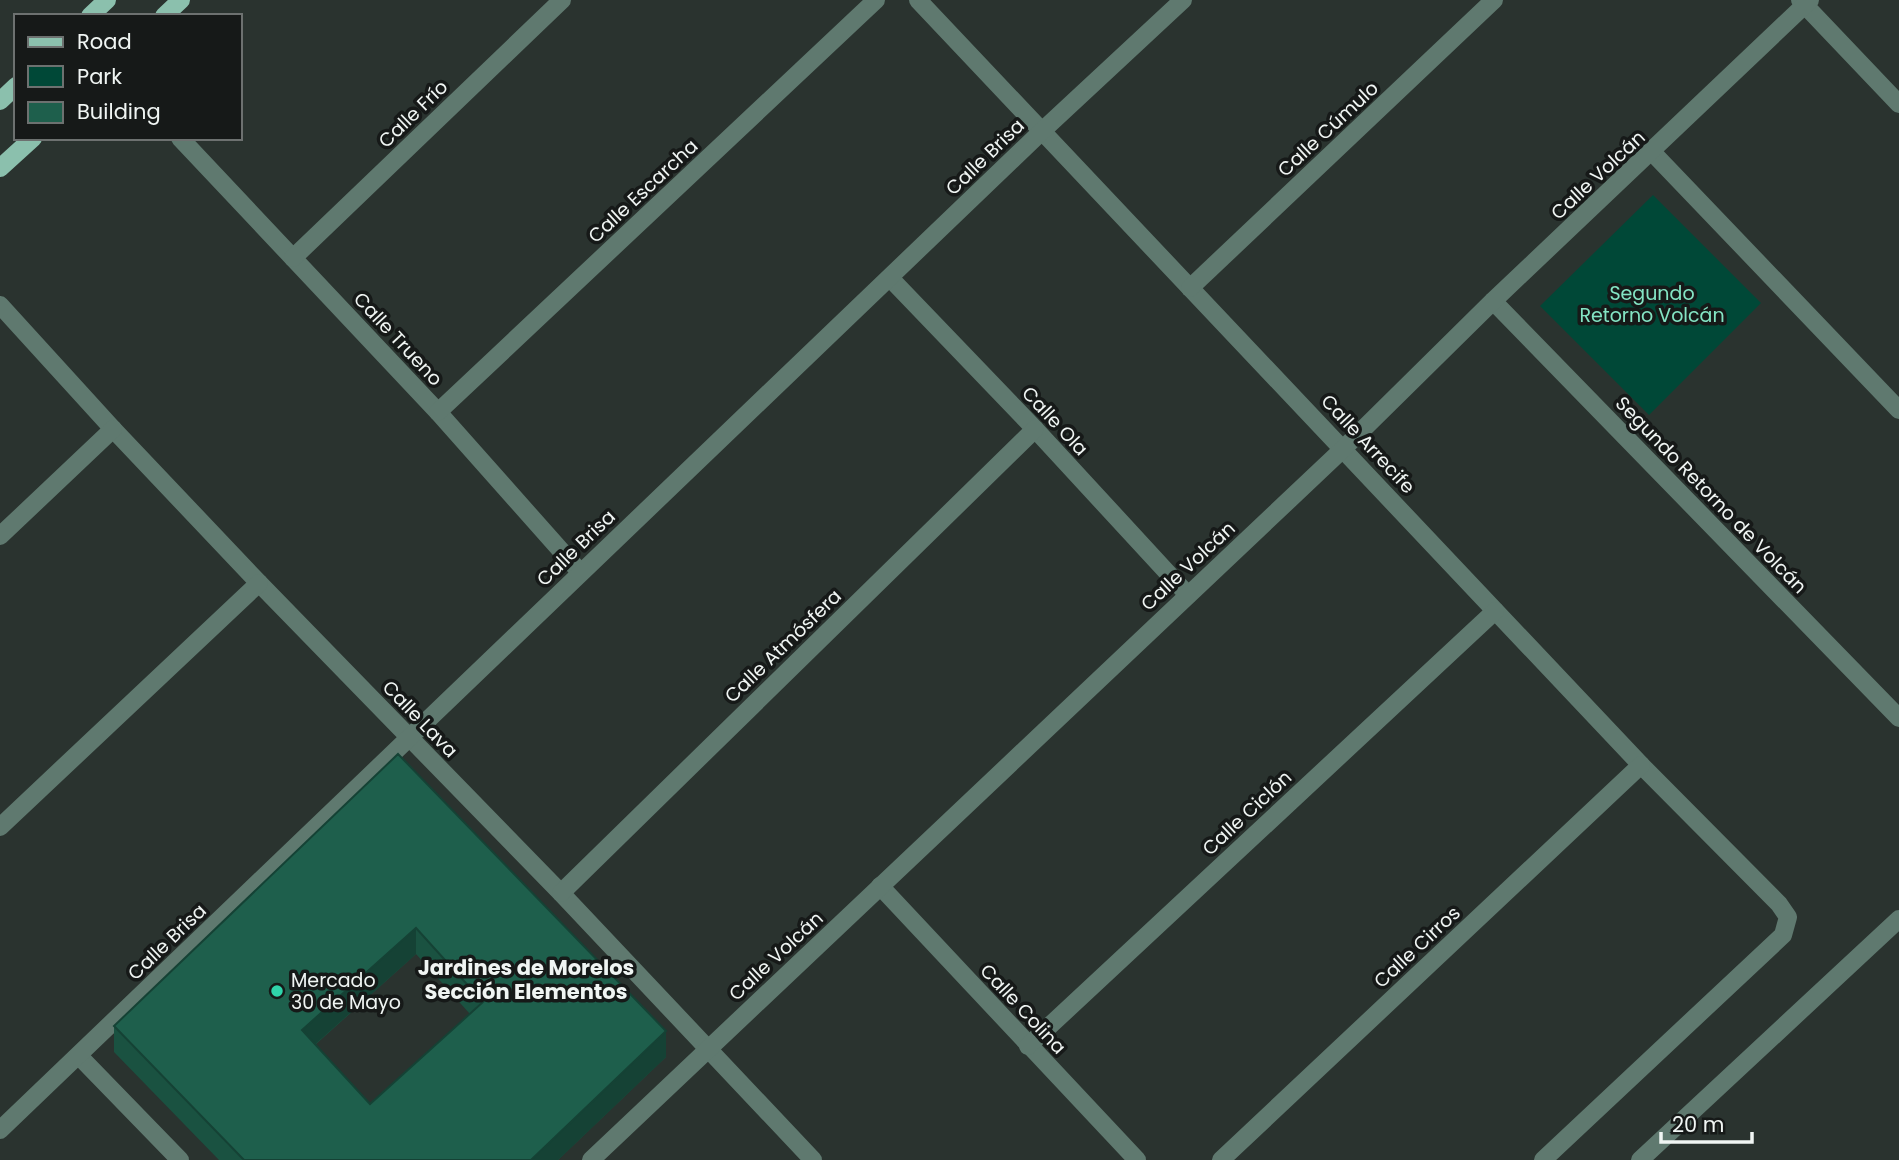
<svg xmlns="http://www.w3.org/2000/svg" width="1899" height="1160" viewBox="0 0 1899 1160" font-family="Poppins,sans-serif">
  <style>
    .green { fill: #004837 }
    .lines { fill: none; stroke-linecap: round; stroke-linejoin: round }
    .minor { stroke: #5f796f; stroke-width: 18 }
    .major { stroke: #8bc0ad; stroke-width: 18 }
    .wall { fill: #1a5241; fill-rule: evenodd }
    .shaded-wall { fill: #154235 }
    .building { fill: #1e5f4c; stroke: #154235; stroke-width: 2; fill-rule: evenodd }
    .poi-dot { fill: #2fd4aa; stroke: #161918; stroke-width: 2.5 }
    .labels { text-anchor: middle; dominant-baseline: central; stroke-width: 7; stroke-linejoin: round; paint-order: stroke }
    .street-label { font-size: 19px; fill: #f0f5f3; stroke: #161918 }
    .park-label { font-size: 19px; fill: #84e4c4; stroke: #161918 }
    .poi-label { font-size: 19px; fill: #f0f5f3; stroke: #161918; text-anchor: start }
    .neighbourhood-label { font-size: 21px; font-weight: bold; fill: #f0f5f3; stroke: #161918 }
  </style>
  <rect width="100%" height="100%" fill="#2a332f"/>
  <!-- green -->
  <polygon class="green" points="1653,195 1761,303 1649,415 1540,306"/>
  <g class="lines">
    <!-- minor -->
    <g class="minor">
      <polyline points="918,0 1641,765 1779,904 1788,917 1783,935 1543,1160"/>
      <polyline points="1800,0 1899,104"/>
      <polyline points="180,138 438,412 580,572"/>
      <polyline points="1652,152 1899,410"/>
      <polyline points="293,258 562,0"/>
      <polyline points="890,278 1035,429 1188,595"/>
      <polyline points="1190,288 1494,0"/>
      <polyline points="1493,301 1899,718"/>
      <polyline points="0,305 113,429 259,583 561,893 813,1160"/>
      <polyline points="438,412 876,0"/>
      <polyline points="0,536 113,429"/>
      <polyline points="0,827 259,583"/>
      <polyline points="880,886 1137,1160"/>
      <polyline points="561,893 1035,429"/>
      <polyline points="1028,1046 1495,611"/>
      <polyline points="79,1056 180,1160"/>
      <polyline points="0,1130 1041,132 1183,0"/>
      <polyline points="591,1160 1344,448 1493,301 1810,0"/>
      <polyline points="1221,1160 1641,765"/>
      <polyline points="1640,1160 1899,919"/>
    </g>
    <!-- major -->
    <g class="major">
      <polyline points="90,16 107,0"/>
      <polyline points="164,16 181,0"/>
      <polyline points="0,101 16,86"/>
      <polyline points="0,168 33,138"/>
    </g>
  </g>
  <!-- wall -->
  <path class="wall" d="M398,754L666,1057L558,1160H219L114,1052V1026ZM416,954L470,1014L370,1104L315,1045Z"/>
  <!-- shaded-wall -->
  <g class="shaded-wall">
    <polygon points="416,928 416,954 302,1056 302,1030"/>
    <polygon points="666,1031 666,1057 558,1160 531,1160"/>
  </g>
  <!-- building -->
  <path class="building" d="M398,754L666,1031L531,1160H244L114,1026ZM416,928L483,1002L370,1104L302,1030Z"/>
  <!-- markers -->
  <circle class="poi-dot" cx="277" cy="991" r="7"/>
  <g class="labels">
    <!-- street labels -->
    <g class="street-label">
      <text transform="translate(413 114) rotate(-44)">Calle Frío</text>
      <text transform="translate(1328 129) rotate(-43)">Calle Cúmulo</text>
      <text transform="translate(985 157) rotate(-44)">Calle Brisa</text>
      <text transform="translate(1598 175) rotate(-43)">Calle Volcán</text>
      <text transform="translate(643 191) rotate(-43)">Calle Escarcha</text>
      <text transform="translate(398 339) rotate(47)">Calle Trueno</text>
      <text transform="translate(1055 421) rotate(47)">Calle Ola</text>
      <text transform="translate(1368 444) rotate(47)">Calle Arrecife</text>
      <text transform="translate(1711 495) rotate(46)">Segundo Retorno de Volcán</text>
      <text transform="translate(576 548) rotate(-44)">Calle Brisa</text>
      <text transform="translate(1188 566) rotate(-43)">Calle Volcán</text>
      <text transform="translate(783 646) rotate(-44)">Calle Atmósfera</text>
      <text transform="translate(420 719) rotate(46)">Calle Lava</text>
      <text transform="translate(1247 813) rotate(-43)">Calle Ciclón</text>
      <text transform="translate(167 942) rotate(-44)">Calle Brisa</text>
      <text transform="translate(1417 947) rotate(-43)">Calle Cirros</text>
      <text transform="translate(776 956) rotate(-43)">Calle Volcán</text>
      <text transform="translate(1023 1009) rotate(47)">Calle Colina</text>
    </g>
    <!-- park labels -->
    <g class="park-label">
      <text x="1652" y="293">Segundo<tspan x="1652" dy="22">Retorno Volcán</tspan></text>
    </g>
    <!-- poi labels -->
    <g class="poi-label">
      <text x="291" y="980">Mercado<tspan x="291" dy="22">30 de Mayo</tspan></text>
    </g>
    <!-- neighbourhood labels -->
    <g class="neighbourhood-label">
      <text x="526" y="967">Jardines de Morelos<tspan x="526" dy="24">Sección Elementos</tspan></text>
    </g>
  </g>
  <!-- legend -->
  <rect x="14" y="14" width="228" height="126" fill="#161918" stroke="#6d7170" stroke-width="2"/>
  <rect x="28" y="37" width="35" height="10" fill="#8bc0ad" stroke="#6d7170" stroke-width="2"/>
  <text x="77" y="49" font-size="21" fill="#f0f5f3">Road</text>
  <rect x="28" y="66" width="35" height="21" fill="#004837" stroke="#6d7170" stroke-width="2"/>
  <text x="77" y="84" font-size="21" fill="#f0f5f3">Park</text>
  <rect x="28" y="102" width="35" height="21" fill="#1e5f4c" stroke="#6d7170" stroke-width="2"/>
  <text x="77" y="119" font-size="21" fill="#f0f5f3">Building</text>
  <!-- scale -->
  <path d="M1661 1132v10h91v-10" fill="none" stroke="#f0f5f3" stroke-width="3.5"/>
  <text x="1672" y="1132" font-size="21" fill="#f0f5f3" stroke="#161918" stroke-width="5" paint-order="stroke">20 m</text>
</svg>
